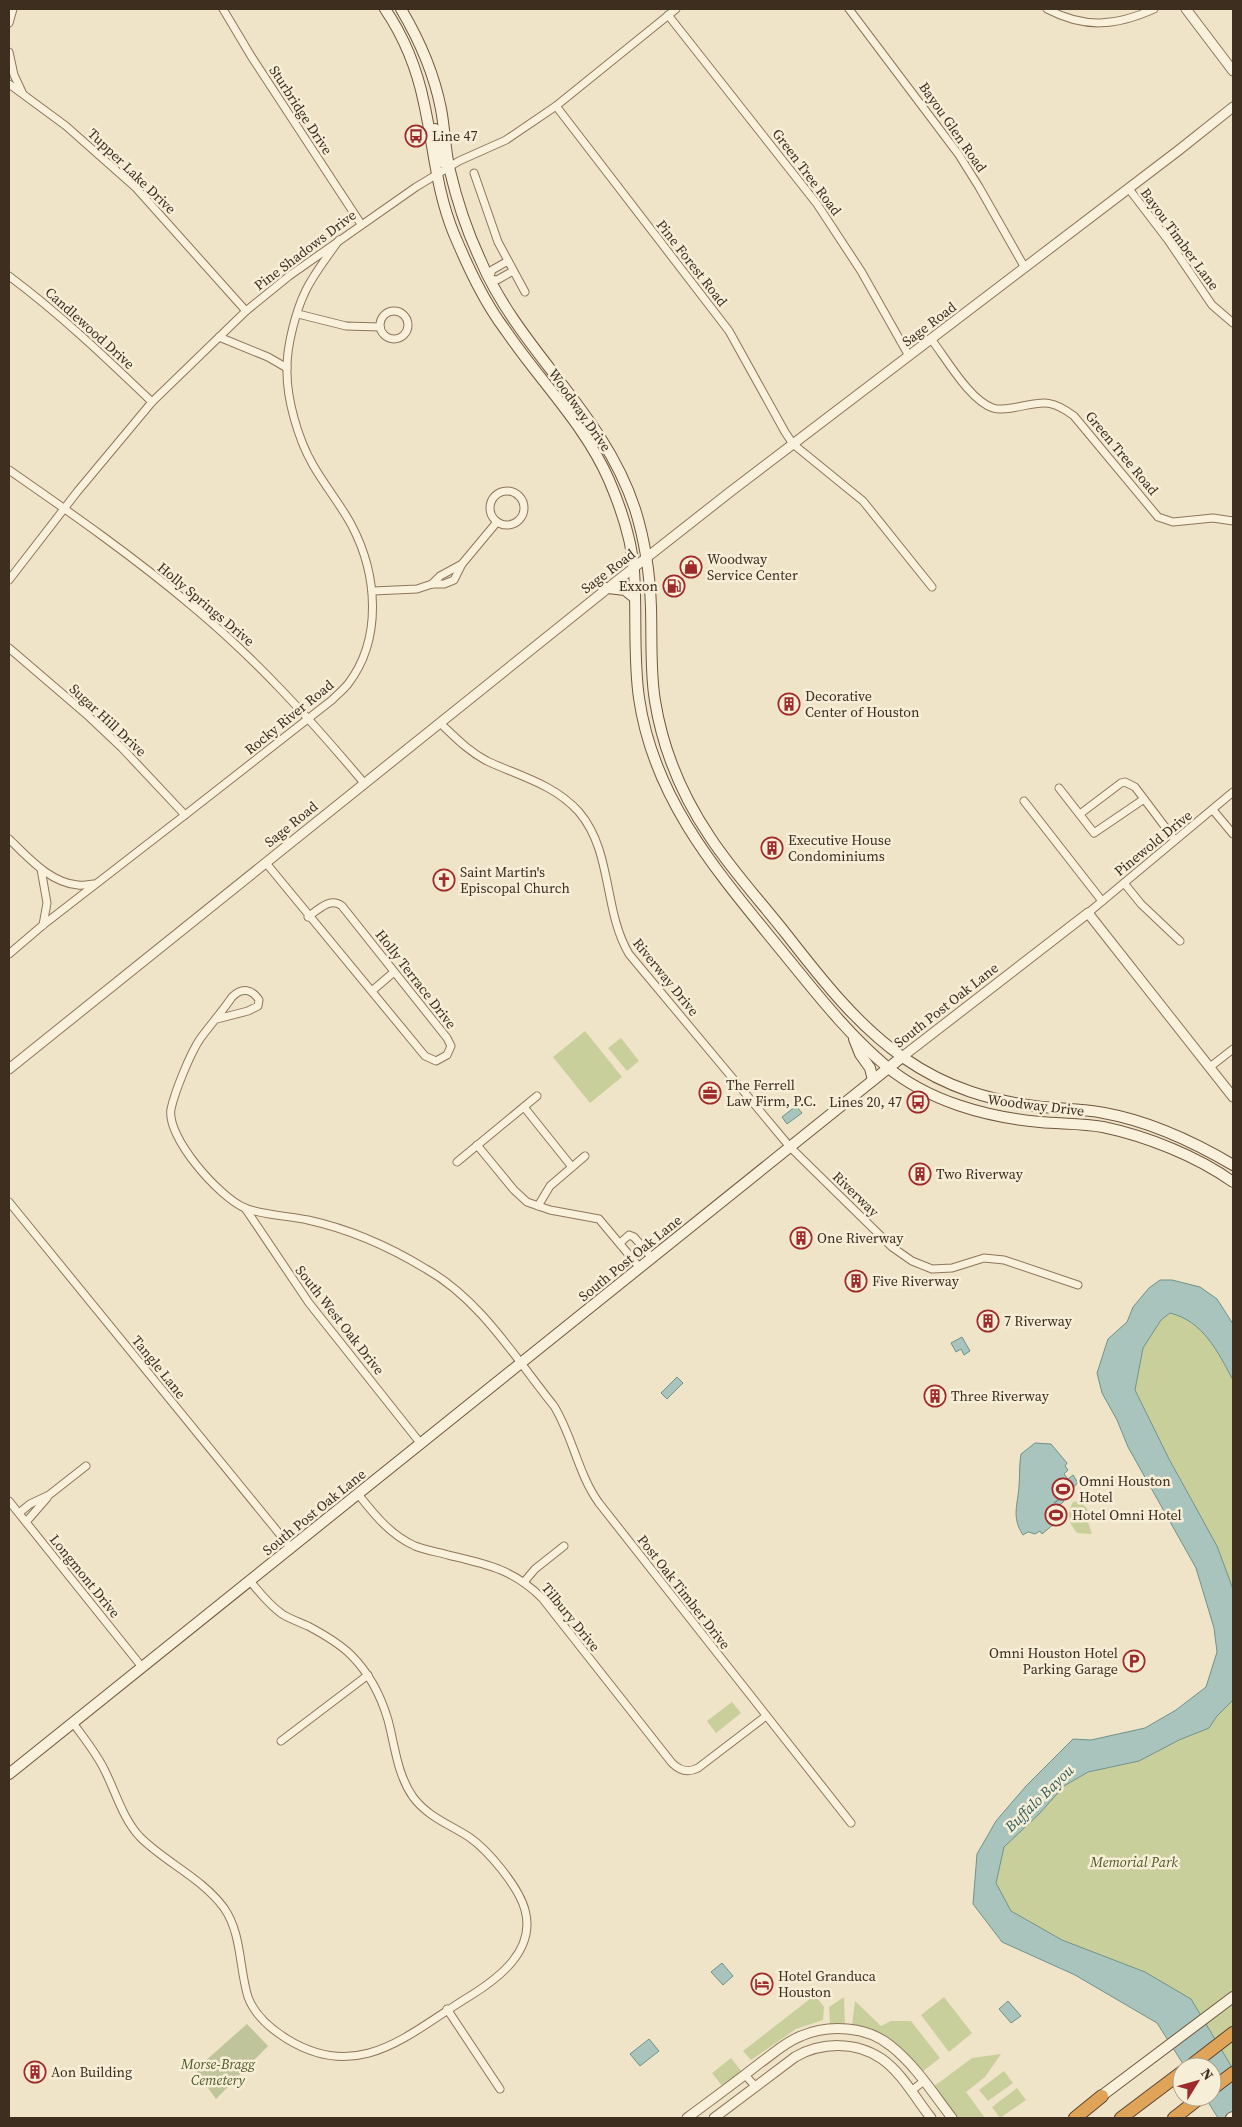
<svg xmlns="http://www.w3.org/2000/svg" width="1242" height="2127" viewBox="0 0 1242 2127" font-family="'Source Serif 4',serif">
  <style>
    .green { fill: #c9cf9b }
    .cemetery { fill: #bfc49a }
    .water { fill: #a9c4bc; stroke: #6f938a }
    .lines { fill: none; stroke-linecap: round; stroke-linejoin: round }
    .minor-casing { stroke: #8d765c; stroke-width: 9 }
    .tertiary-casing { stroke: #8d765c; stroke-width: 11 }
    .secondary-casing { stroke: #6f573f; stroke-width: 12 }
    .motorway-casing { stroke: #5b4430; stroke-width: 14 }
    .minor { stroke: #faf1dc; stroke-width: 7 }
    .tertiary { stroke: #faf1dc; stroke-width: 9 }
    .secondary { stroke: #faf1dc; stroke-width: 10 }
    .motorway { stroke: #e0a458; stroke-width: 12 }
    .labels { text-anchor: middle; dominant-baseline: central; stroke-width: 5; stroke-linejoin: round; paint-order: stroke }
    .street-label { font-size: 14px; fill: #3d2e20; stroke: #f7eed8 }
    .poi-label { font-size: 14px; fill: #3d2e20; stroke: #f7eed8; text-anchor: start }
    .park-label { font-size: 14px; font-style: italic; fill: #4d5a26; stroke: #f7eed8 }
    .water-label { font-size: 15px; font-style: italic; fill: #2f5d5a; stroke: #f7eed8 }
  </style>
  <rect width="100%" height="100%" fill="#f0e4c8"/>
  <!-- green -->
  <g class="green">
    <polygon points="585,1031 622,1077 590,1103 553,1057"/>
    <polygon points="621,1038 639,1061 627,1071 608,1048"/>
    <polygon points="1170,1313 1184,1316 1200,1329 1216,1349 1233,1380 1233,1589 1217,1546 1169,1459 1135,1390 1143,1348 1161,1320"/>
    <path d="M1081,1501L1092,1515L1088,1522L1092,1534L1077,1533C1069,1523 1066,1514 1073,1502Z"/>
    <polygon points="1233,1700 1233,2069 1062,1940 1011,1911 996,1883 1004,1847 1064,1786 1088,1772 1139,1761 1179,1740 1209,1728 1217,1716"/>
    <polygon points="732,1702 741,1713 716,1733 707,1721"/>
    <polygon points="815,1995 824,2007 823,2020 796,2029 751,2060 743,2051"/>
    <polygon points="844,1997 845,2026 830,2025 829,2007"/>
    <polygon points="944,1997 972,2033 949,2052 921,2015"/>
    <path d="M855,2001L881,2026L891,2021H911L940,2058L922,2072C897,2043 887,2038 852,2025Z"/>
    <polygon points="1001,2054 985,2077 966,2092 985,2118 957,2118 933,2087 972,2058"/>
    <polygon points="731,2058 742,2072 722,2086 712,2073"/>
    <polygon points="1004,2071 1013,2083 988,2101 979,2090"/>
    <polygon points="1017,2088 1026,2100 1000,2118 992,2107"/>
  </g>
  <!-- cemetery -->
  <polygon class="cemetery" points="247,2024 268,2046 216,2099 195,2070"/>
  <!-- water -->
  <g class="water">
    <polygon points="796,1106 802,1113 787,1124 782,1117"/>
    <path d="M1160,1280H1172L1200,1287L1217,1299L1233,1324V1380C1218,1352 1203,1321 1170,1313L1161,1320L1143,1348L1135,1390L1169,1459L1217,1546L1233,1589V1700L1217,1716L1209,1728L1179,1740L1139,1761L1088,1772L1064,1786L1039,1814L1004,1847L996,1883L1011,1911L1062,1940L1145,1972L1191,1999L1233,2069V2118H1218L1205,2097H1212V2067H1185L1157,2023L1075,1975L1002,1942L973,1904L977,1854L996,1821L1026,1786L1073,1739L1091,1740L1145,1728L1176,1710L1206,1687L1217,1652L1214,1628L1196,1568L1128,1447L1117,1420L1102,1393L1097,1373L1108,1339L1127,1322L1133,1307L1149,1288Z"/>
    <polygon points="962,1337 970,1351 964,1355 961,1349 956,1352 951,1343"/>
    <polygon points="677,1377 683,1383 667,1399 661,1393"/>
    <path d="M1035,1443L1051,1444L1067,1463L1065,1466L1068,1470L1064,1474L1068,1479L1073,1475L1078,1483L1054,1503L1062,1498L1064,1501L1060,1505L1063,1509L1059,1513L1062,1517L1042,1534L1040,1531L1035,1534L1028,1532L1023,1535C1011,1517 1018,1504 1019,1486C1020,1475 1019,1465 1021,1454Z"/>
    <polygon points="722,1963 733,1976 723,1985 711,1972"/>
    <polygon points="1008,2001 1021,2016 1011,2023 999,2009"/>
    <polygon points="649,2039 659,2051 640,2066 630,2054"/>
  </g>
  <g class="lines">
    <!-- minor casing -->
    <g class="minor-casing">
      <g id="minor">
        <polyline points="223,9 251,56 361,224"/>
        <polyline points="849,9 959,155 979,187 1025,268"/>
        <path d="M1047,9C1085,29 1116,26 1154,9"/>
        <polyline points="668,15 817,204 861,271 909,356"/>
        <polyline points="9,23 13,9"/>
        <polyline points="9,52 14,75 22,92"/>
        <polyline points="9,84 66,126 136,188 246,311"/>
        <polyline points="556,106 729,331 785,432 793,444 863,501 932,587"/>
        <polyline points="474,173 498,242 525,292"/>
        <polyline points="1129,189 1168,240 1212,305 1233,323"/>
        <polyline points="508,261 492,270 489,279 497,280 513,271"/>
        <path d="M9,276C60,314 106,358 152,402"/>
        <circle cx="394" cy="325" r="14"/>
        <polyline points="298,314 346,326 380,327"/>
        <polyline points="219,337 268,357 287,368"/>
        <path d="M931,339C946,358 970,401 993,408C999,410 1006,409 1012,408C1041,403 1049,397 1074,416L1158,517L1173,522L1213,518L1233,521"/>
        <path d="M9,470C71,513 134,557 192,606C256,659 311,720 364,783"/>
        <circle cx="507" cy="508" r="17"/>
        <polyline points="9,580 77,492 152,402 246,311 289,276 416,187 459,161 506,140 556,106 676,9"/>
        <polyline points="432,584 440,576 462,564"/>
        <polyline points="373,591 417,589 432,584 444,584 454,580 462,564 497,522"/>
        <polyline points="9,648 86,714 122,748 185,815"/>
        <path d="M440,723C455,737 468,751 487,761C519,776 554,784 579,812C613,852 603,910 629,954L790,1147L892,1247L912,1261L932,1269L952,1268L984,1258L1004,1260L1078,1285"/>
        <polyline points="1059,788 1094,833 1144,799"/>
        <polyline points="1024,801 1102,901"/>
        <polyline points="1213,810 1233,834"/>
        <polyline points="1080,814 1121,783 1125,782 1135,787 1175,840"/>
        <path d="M9,839C28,857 50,883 78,885C83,886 89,884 94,884"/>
        <path d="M266,863L425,1056L436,1061L447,1055L451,1046L447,1038L342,906C330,897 319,909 308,917"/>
        <polyline points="41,869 47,903 43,925"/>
        <polyline points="1124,883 1141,904 1180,941"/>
        <polyline points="1088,913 1233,792"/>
        <path d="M9,954L43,925L185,815L332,700C337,695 343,690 348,684C383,638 377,574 352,526C341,505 325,486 313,465C298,439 286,398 287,367C287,345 296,310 306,290C315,272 328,256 339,240"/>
        <polyline points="373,990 394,972"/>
        <path d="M217,1019L248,1011L258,1006L259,1000C252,989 242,987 232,997C222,1012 210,1025 200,1039C190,1054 175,1091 171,1109C166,1137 219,1197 245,1208C261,1215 290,1216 308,1220C349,1229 390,1247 426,1269C480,1299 516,1359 554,1406C573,1437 578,1474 599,1503L851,1823"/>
        <polyline points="1210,1067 1233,1049"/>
        <polyline points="524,1107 572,1167"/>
        <polyline points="477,1145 514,1190 527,1202 550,1210 599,1219 640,1268"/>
        <polyline points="457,1162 537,1096"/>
        <polyline points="9,1202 291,1548"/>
        <polyline points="538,1206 550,1186 585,1156"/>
        <polyline points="245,1208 309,1303 421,1444"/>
        <polyline points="620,1243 629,1235 634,1237 652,1258"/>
        <path d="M358,1494C374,1514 390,1535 415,1546C425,1550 437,1552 448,1555C486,1564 513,1569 542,1598L672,1763C680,1771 688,1773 698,1768L766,1716"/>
        <polyline points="9,1501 142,1667"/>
        <polyline points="19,1513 30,1504 49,1495 86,1466"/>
        <polyline points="26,1522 47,1498"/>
        <polyline points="524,1582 535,1569 564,1546"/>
        <path d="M73,1723C84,1738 97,1754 105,1771C116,1793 123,1819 140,1837C166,1863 202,1878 224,1908C242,1934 239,1968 248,1997C255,2016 271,2029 287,2039C360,2084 409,2033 470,1996C499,1978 536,1950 525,1910C519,1887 488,1850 469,1837C449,1824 428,1817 413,1797C397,1774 395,1746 388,1720C381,1696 369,1673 351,1655C339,1643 323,1634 308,1626C299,1622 290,1619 282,1614C269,1605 260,1593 250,1581"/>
        <polyline points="281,1741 368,1675"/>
        <polyline points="447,2009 500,2089"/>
        <polyline points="745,2075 756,2087"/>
        <polyline points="911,2091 924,2081"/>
      </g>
    </g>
    <!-- tertiary casing -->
    <g class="tertiary-casing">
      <g id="tertiary">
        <polyline points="1186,9 1233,71"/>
        <polyline points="902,1057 1088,913 1233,1097"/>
        <polyline points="9,1069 608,588 730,492 1179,150 1233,107"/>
        <path d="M687,2118C711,2100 736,2082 760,2063C773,2054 785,2042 801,2036C829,2024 867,2026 891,2046C915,2065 933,2093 952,2118"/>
        <path d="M714,2118L795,2057C821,2042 856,2041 882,2059C902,2073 916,2099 931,2118"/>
      </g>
    </g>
    <!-- secondary casing -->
    <g class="secondary-casing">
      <g id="secondary">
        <path d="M385,9C404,37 417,69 424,103C434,148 436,190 454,234C468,267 484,302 506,331C540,381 585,425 609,480C621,508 632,541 634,571C637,614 633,656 639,698C654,802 721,876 785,955C817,994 847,1033 886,1066C928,1101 986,1117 1040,1122C1060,1124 1082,1123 1103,1127C1146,1136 1197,1156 1233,1182"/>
        <path d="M401,9C420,41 434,73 441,109C445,130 445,151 450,171C457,201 467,231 480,259C519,351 603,411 635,509C645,541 650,574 651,608C652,639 650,671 655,701C663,750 683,797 710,837C733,872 762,903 787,935C822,980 858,1026 904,1058C947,1088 991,1101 1042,1107C1062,1109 1084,1109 1104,1113C1149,1121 1194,1142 1233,1165"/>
        <polyline points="435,129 444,163"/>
        <polyline points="608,588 625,590 635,598"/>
        <polyline points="854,1039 860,1054 870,1068 873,1080"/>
        <polyline points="9,1774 902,1057"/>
        <polyline points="1096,2100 1233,1997"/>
        <polyline points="1231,2118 1233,2117"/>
      </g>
    </g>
    <!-- motorway casing -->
    <g class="motorway-casing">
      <g id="motorway">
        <polyline points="1189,2067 1233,2033"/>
        <polyline points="1212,2089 1233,2073"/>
        <polyline points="1075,2118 1102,2096"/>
        <polyline points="1121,2118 1182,2072"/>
        <polyline points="1174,2118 1201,2097"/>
      </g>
    </g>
    <!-- minor -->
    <use href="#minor" class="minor"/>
    <!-- tertiary -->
    <use href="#tertiary" class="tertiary"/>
    <!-- secondary -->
    <use href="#secondary" class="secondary"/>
    <!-- motorway -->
    <use href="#motorway" class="motorway"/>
  </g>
  <!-- icons -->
  <defs>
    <g id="bus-ring" transform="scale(1.125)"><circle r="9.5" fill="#f7eed8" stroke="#9e2a2b" stroke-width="1.5"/><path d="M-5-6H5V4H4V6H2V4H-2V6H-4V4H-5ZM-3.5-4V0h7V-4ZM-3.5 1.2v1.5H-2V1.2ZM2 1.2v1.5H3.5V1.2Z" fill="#9e2a2b"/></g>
    <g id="shop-ring" transform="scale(1.125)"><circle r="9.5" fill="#f7eed8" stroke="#9e2a2b" stroke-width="1.5"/><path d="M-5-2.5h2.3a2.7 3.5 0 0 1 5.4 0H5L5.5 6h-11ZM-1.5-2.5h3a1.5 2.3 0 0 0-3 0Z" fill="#9e2a2b"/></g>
    <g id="fuel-ring" transform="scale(1.125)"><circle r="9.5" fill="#f7eed8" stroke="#9e2a2b" stroke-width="1.5"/><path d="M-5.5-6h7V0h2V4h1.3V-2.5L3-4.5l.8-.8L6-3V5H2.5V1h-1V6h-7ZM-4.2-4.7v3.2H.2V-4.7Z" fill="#9e2a2b"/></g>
    <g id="building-ring" transform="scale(1.125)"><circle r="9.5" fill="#f7eed8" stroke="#9e2a2b" stroke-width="1.5"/><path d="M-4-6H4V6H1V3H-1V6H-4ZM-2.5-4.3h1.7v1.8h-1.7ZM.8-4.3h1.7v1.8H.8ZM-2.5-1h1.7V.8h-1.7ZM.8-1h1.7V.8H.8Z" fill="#9e2a2b"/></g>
    <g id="church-ring" transform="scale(1.125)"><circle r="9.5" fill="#f7eed8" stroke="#9e2a2b" stroke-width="1.5"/><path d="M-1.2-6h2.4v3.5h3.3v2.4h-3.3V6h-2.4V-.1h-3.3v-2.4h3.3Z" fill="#9e2a2b"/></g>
    <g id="office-ring" transform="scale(1.125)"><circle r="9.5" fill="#f7eed8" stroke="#9e2a2b" stroke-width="1.5"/><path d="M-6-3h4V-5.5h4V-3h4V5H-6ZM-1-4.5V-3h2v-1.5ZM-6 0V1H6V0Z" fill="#9e2a2b"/></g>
    <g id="stadium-ring" transform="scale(1.125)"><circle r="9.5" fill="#f7eed8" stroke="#9e2a2b" stroke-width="1.5"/><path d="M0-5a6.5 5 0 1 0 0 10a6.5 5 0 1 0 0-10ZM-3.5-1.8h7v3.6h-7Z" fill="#9e2a2b"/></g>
    <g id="parking-ring" transform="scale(1.125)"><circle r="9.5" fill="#f7eed8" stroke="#9e2a2b" stroke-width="1.5"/><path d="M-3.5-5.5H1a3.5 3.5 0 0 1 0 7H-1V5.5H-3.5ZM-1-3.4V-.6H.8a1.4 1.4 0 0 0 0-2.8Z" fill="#9e2a2b"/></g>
    <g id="hotel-ring" transform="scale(1.125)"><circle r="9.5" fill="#f7eed8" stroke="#9e2a2b" stroke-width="1.5"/><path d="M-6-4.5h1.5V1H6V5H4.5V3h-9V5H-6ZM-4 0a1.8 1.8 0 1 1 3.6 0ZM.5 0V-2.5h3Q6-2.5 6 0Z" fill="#9e2a2b"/></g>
  </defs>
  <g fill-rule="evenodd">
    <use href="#bus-ring" x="416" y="136"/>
    <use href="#shop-ring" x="691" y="567"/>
    <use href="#fuel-ring" x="674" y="586"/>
    <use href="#building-ring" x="789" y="704"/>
    <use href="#building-ring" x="772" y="848"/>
    <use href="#church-ring" x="444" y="880"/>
    <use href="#office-ring" x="710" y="1093"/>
    <use href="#bus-ring" x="918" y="1102"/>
    <use href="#building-ring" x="920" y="1174"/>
    <use href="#building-ring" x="801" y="1238"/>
    <use href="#building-ring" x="856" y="1281"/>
    <use href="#building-ring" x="988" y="1321"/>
    <use href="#building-ring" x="935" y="1396"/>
    <use href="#stadium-ring" x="1063" y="1489"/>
    <use href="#stadium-ring" x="1056" y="1515"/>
    <use href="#parking-ring" x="1134" y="1661"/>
    <use href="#hotel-ring" x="762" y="1984"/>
    <use href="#building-ring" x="35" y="2072"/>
  </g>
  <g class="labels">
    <!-- street labels -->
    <g class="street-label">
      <text transform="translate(301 110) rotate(57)">Sturbridge Drive</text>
      <text transform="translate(953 127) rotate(55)">Bayou Glen Road</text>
      <text transform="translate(132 171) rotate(44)">Tupper Lake Drive</text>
      <text transform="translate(807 172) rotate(53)">Green Tree Road</text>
      <text transform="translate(1180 239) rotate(54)">Bayou Timber Lane</text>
      <text transform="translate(305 250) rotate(-37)">Pine Shadows Drive</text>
      <text transform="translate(692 263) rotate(52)">Pine Forest Road</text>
      <text transform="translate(929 324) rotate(-37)">Sage Road</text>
      <text transform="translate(90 328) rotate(42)">Candlewood Drive</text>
      <text transform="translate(580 410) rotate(55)">Woodway Drive</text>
      <text transform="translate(1122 453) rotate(50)">Green Tree Road</text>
      <text transform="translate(608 571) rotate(-37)">Sage Road</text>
      <text transform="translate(206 604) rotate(40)">Holly Springs Drive</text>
      <text transform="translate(289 717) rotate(-39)">Rocky River Road</text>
      <text transform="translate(108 720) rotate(43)">Sugar Hill Drive</text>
      <text transform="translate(291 824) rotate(-39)">Sage Road</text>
      <text transform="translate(1153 843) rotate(-39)">Pinewold Drive</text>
      <text transform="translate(666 977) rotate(51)">Riverway Drive</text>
      <text transform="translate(416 979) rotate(52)">Holly Terrace Drive</text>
      <text transform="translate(946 1005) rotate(-38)">South Post Oak Lane</text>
      <text transform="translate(1036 1105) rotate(7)">Woodway Drive</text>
      <text transform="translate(856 1194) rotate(44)">Riverway</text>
      <text transform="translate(630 1258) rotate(-39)">South Post Oak Lane</text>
      <text transform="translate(340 1320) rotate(52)">South West Oak Drive</text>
      <text transform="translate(159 1367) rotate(51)">Tangle Lane</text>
      <text transform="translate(314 1512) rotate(-39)">South Post Oak Lane</text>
      <text transform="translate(85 1576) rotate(51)">Longmont Drive</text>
      <text transform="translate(684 1592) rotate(52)">Post Oak Timber Drive</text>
      <text transform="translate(571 1617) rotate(51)">Tilbury Drive</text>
    </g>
    <!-- poi labels -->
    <g class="poi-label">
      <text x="432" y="136">Line 47</text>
      <text x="707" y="559">Woodway<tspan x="707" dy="16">Service Center</tspan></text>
      <text x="658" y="586" text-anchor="end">Exxon</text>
      <text x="805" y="696">Decorative<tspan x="805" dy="16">Center of Houston</tspan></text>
      <text x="788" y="840">Executive House<tspan x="788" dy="16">Condominiums</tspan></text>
      <text x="460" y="872">Saint Martin's<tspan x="460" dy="16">Episcopal Church</tspan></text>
      <text x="726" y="1085">The Ferrell<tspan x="726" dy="16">Law Firm, P.C.</tspan></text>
      <text x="902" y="1102" text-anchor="end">Lines 20, 47</text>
      <text x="936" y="1174">Two Riverway</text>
      <text x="817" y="1238">One Riverway</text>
      <text x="872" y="1281">Five Riverway</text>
      <text x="1004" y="1321">7 Riverway</text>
      <text x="951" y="1396">Three Riverway</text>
      <text x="1079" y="1481">Omni Houston<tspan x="1079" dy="16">Hotel</tspan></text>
      <text x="1072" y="1515">Hotel Omni Hotel</text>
      <text x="1118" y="1653" text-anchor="end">Omni Houston Hotel<tspan x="1118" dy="16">Parking Garage</tspan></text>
      <text x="778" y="1976">Hotel Granduca<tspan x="778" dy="16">Houston</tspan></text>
      <text x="51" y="2072">Aon Building</text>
    </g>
    <!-- park labels -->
    <g class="park-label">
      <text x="1134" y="1862">Memorial Park</text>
      <text x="218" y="2064">Morse-Bragg<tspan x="218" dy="16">Cemetery</tspan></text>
    </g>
    <!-- water labels -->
    <g class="water-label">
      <text transform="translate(1039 1798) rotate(-44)">Buffalo Bayou</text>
    </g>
  </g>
  <!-- border -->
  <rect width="1242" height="2127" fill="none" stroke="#3d2e20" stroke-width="20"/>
  <!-- north arrow -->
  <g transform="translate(1197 2082) rotate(53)"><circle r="24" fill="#f7eed8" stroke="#ada18e"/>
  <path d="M0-4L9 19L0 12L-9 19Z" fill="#9e2a2b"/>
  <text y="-8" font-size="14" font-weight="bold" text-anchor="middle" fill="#3d2e20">N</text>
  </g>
</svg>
